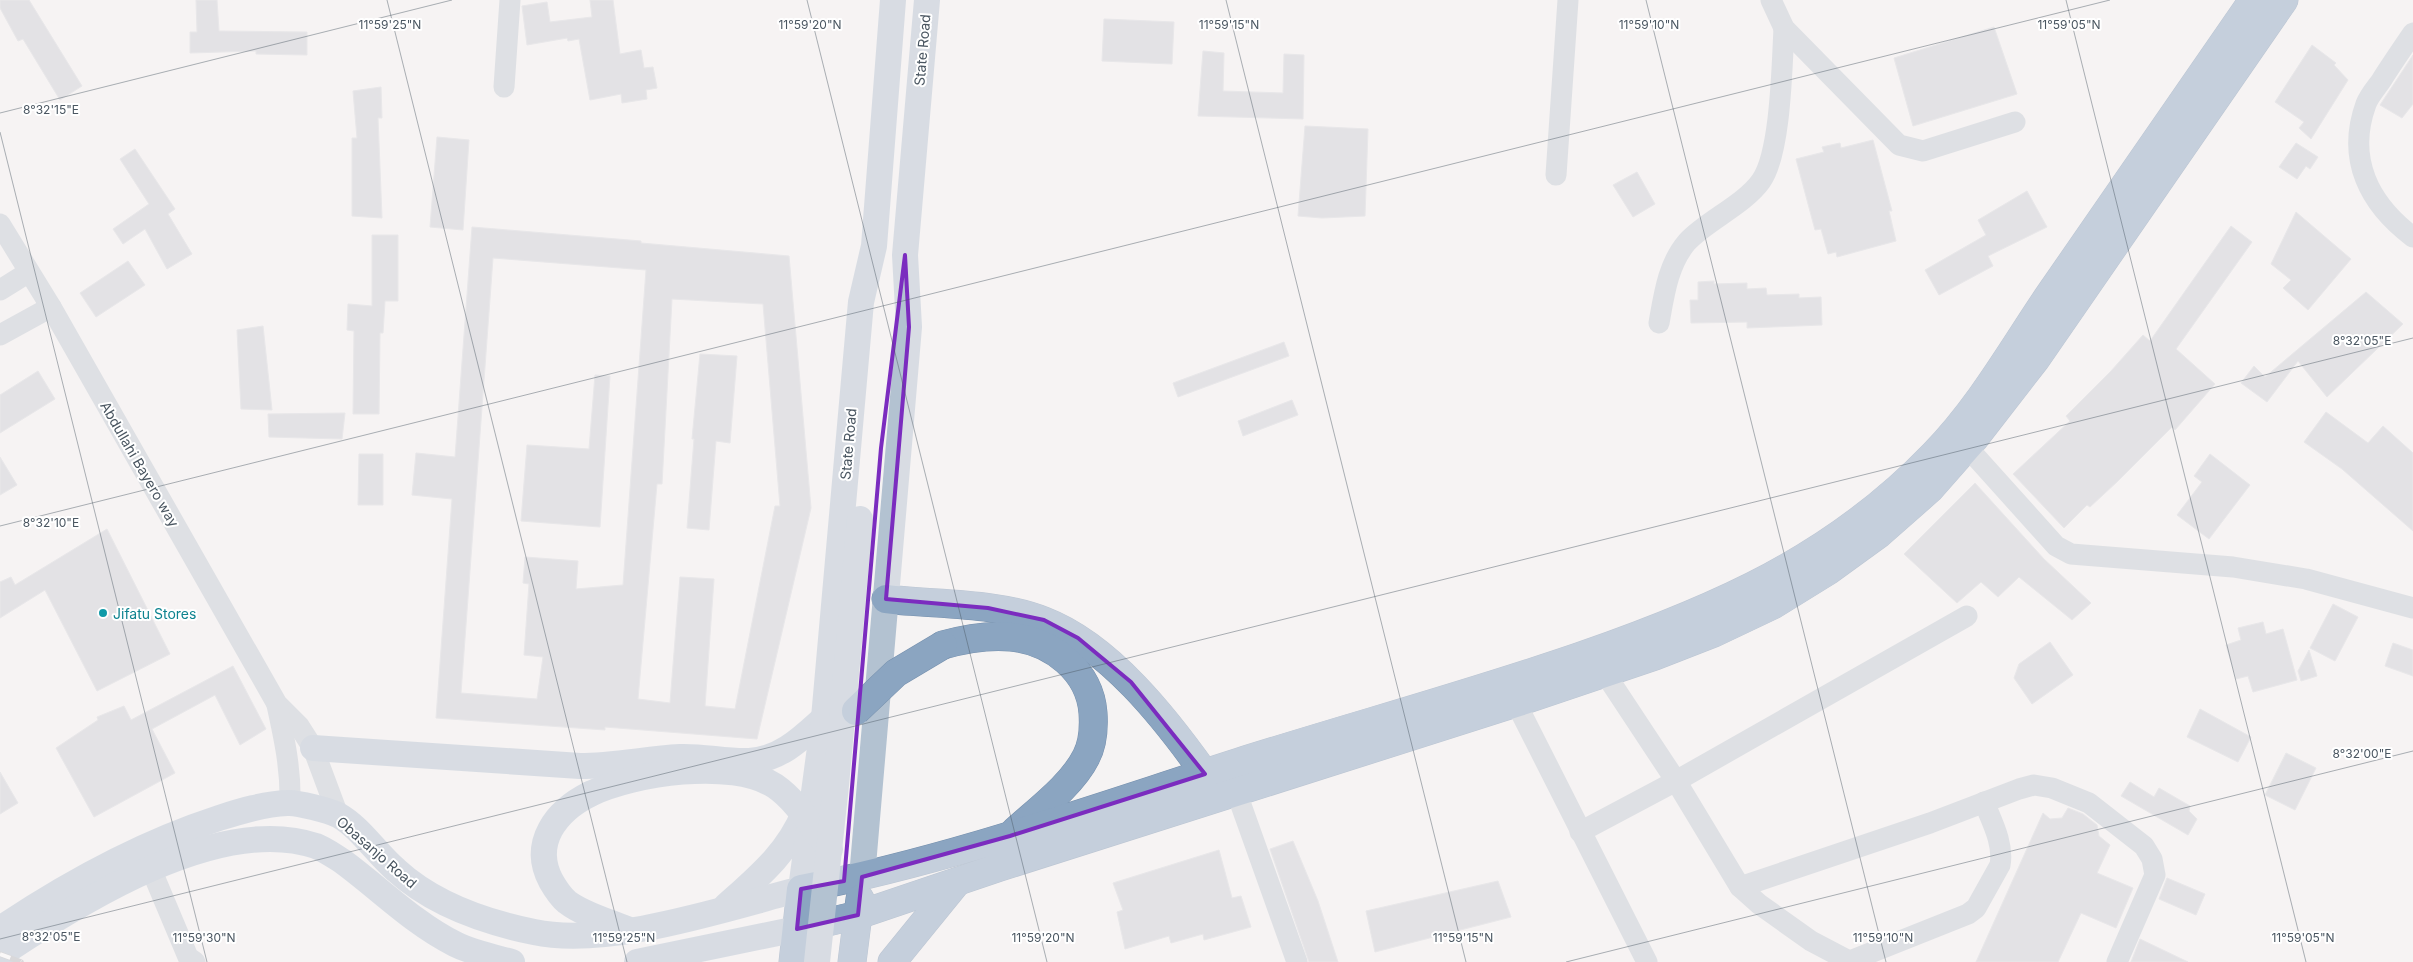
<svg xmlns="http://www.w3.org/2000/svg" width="2413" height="962" viewBox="0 0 2413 962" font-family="Inter,sans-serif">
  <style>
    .building { fill: #cdcfd5; stroke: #d7d9de; fill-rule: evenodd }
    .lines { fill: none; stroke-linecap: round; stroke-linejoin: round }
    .highway-casing { stroke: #7690ad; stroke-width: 29 }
    .minor { stroke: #c1cad2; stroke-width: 21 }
    .major { stroke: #b3c2d1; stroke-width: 26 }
    .highway { stroke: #8ba5c1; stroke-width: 28 }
    .rail-casing { stroke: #b5b8bd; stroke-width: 5.5 }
    .rail { stroke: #fff; stroke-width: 4; stroke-dasharray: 11; stroke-linecap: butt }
    .highway-bridge-casing { stroke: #7690ad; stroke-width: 29; stroke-linecap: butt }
    .major-bridge { stroke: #b3c2d1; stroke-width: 26 }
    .highway-bridge { stroke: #8ba5c1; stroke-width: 28 }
    .marked { fill: none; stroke: #7b2cbf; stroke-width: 4; stroke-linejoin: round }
    .ticks { fill: none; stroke: #4a5661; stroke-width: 1; stroke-opacity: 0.45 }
    .culture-dot { fill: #0f9aa8; stroke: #fff; stroke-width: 2 }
    .labels { text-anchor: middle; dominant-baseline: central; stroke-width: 4; stroke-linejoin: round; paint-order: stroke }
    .street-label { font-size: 14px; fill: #4a5661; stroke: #fff }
    .culture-label { font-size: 14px; fill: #0d838f; stroke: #fff; text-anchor: start }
    .ticks-label { font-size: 12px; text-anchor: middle; fill: #4a5661; stroke: #fff; stroke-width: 4; stroke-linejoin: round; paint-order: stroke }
  </style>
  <rect width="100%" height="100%" fill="#f5f3f3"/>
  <!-- building -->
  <g class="building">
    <polygon points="0,0 29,0 82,86 60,100 23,39 18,41 0,8"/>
    <polygon points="196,0 217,0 219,31 307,32 307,55 256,54 256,51 190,53 190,32 197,32"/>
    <polygon points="590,0 613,0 620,54 641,50 644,68 653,67 657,88 646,90 647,99 622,103 621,94 590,100 579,39 568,41 567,38 527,45 522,6 547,2 550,22 592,17"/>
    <polygon points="1104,19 1174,22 1172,64 1102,61"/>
    <polygon points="1994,27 2017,94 1913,126 1894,58"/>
    <polygon points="2312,45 2336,63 2334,65 2348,80 2311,139 2299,128 2304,122 2275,102"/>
    <polygon points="1203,51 1224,53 1223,91 1283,93 1284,54 1304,55 1303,119 1198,116"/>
    <polygon points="2413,55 2413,104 2402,118 2380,105"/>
    <polygon points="381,87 382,118 378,118 382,218 352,216 352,138 357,138 353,91"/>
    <polygon points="1305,126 1368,129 1365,216 1322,218 1298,216"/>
    <polygon points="437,137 469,140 463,230 430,227"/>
    <polygon points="1873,140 1892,211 1889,211 1896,241 1837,257 1836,252 1828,254 1821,229 1815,230 1796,159 1824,152 1822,147 1840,143 1841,148"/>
    <polygon points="2296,143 2318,157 2310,169 2306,166 2297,179 2279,167"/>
    <polygon points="135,149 175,209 168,214 192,254 167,269 145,229 123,244 113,229 149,204 120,159"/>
    <polygon points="1637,172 1655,204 1633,217 1613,185"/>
    <polygon points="2027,191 2047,227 1988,256 1993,266 1939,295 1925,270 1986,235 1978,220"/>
    <polygon points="2296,212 2351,259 2308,310 2283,288 2291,280 2271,264"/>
    <polygon points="2231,226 2252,242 2176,349 2215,384 2175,430 2172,427 2118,481 2090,507 2087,505 2064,528 2013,474 2070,421 2066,416 2111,371 2143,335 2150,341"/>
    <path d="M472,227L641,241V243L789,256L811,508L757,739L605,727V730L436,718L452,499L412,495L416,453L455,457ZM493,258L646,270L623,585L576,589L578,561L525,557L523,583L529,584L524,655L543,657L537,699L461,693ZM672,299L763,304L780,506H775L735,709L705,706L714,579L680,577L670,703L638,699L657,484H662Z"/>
    <polygon points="372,235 398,235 398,301 385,301 383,333 380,333 379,414 353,414 354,331 347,330 348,304 372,306"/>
    <polygon points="128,261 145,285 96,317 80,293"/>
    <polygon points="1714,281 1714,284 1747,283 1747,289 1766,288 1767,295 1799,294 1799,298 1821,297 1822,325 1747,328 1747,322 1691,323 1690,300 1698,300 1698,282"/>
    <polygon points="2366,292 2403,324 2327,397 2298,361 2267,402 2241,383 2254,366 2265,377"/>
    <polygon points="263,326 272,410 241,409 237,330"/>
    <polygon points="1284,342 1289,356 1178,397 1173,383"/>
    <polygon points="700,354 737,356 730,443 716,441 709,530 687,528 694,439 692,439"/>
    <polygon points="38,371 55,399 0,433 0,395"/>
    <polygon points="595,375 610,376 600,527 521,521 527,445 589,449"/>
    <polygon points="1292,400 1298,415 1243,436 1238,421"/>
    <polygon points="2326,412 2368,443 2383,426 2413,453 2413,531 2342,469 2304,442"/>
    <polygon points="345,413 342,439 269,437 268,414"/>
    <polygon points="359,454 383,454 383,505 358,505"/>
    <polygon points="2210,454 2250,485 2209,539 2177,515 2202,482 2194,476"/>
    <polygon points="0,457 17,485 0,495"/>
    <polygon points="1975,483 2044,559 2091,603 2072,620 2019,577 1998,597 1981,582 1957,603 1904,554"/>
    <polygon points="107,529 170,654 97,691 45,590 0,618 0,582 11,577 15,585"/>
    <polygon points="2333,604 2358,617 2335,661 2310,648"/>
    <polygon points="2263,622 2266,634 2283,629 2297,680 2253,692 2248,676 2236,679 2226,645 2241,640 2238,628"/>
    <polygon points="2050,642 2073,675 2032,704 2014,678 2019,664"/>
    <polygon points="2393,643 2413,650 2413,676 2385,666"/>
    <polygon points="2309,650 2317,676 2301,681 2298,671"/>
    <polygon points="233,666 266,729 240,745 215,695 152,729 175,773 94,817 56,748 98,720 97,717 124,706 131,720"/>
    <polygon points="2200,709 2251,737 2238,762 2187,737"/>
    <polygon points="2286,753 2316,768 2295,810 2265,795"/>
    <polygon points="0,772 18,803 0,814"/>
    <polygon points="2130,782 2154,797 2159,788 2190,806 2189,811 2197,819 2188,835 2121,796"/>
    <polygon points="2068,808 2083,814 2097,825 2099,836 2110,845 2097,873 2133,888 2116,928 2081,913 2058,962 1976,962 2043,813 2050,819 2062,818"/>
    <polygon points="1293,841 1318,901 1338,962 1309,962 1270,849"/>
    <polygon points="1219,850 1232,898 1241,896 1251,927 1204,940 1203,934 1171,943 1169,936 1125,949 1117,912 1123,910 1113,883"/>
    <polygon points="2167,878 2205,894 2196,915 2159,899"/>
    <polygon points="1498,881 1511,917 1375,952 1366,911"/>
    <polygon points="2140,939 2188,962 2131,962"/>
  </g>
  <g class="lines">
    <!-- highway casing -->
    <g class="highway-casing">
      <g id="highway">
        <path d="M886,599C936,605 997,602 1044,621C1109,646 1166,719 1205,774"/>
        <path d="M943,645C964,639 989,635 1011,637C1052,641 1090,671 1093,713C1094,728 1093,744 1086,757C1072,785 1038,810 1015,831"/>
        <polyline points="798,929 858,915 1000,867 1516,703 1655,656 1714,633 1773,605 1828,571 1879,534 1930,489 1974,439 2036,359 2284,0"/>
        <path d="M793,962L801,889C951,860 1095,808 1239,762C1353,726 1468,695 1581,656C1716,609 1833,559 1934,454C1980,407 2013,348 2049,295C2117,196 2185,98 2253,0"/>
        <polyline points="852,962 860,899"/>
        <polyline points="892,962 957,882"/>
      </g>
    </g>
    <!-- minor -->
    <g class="minor">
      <polyline points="1771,0 1784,28 1899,145 1923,151 2015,122"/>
      <path d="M2413,33C2402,49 2391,65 2381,81C2376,88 2369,96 2366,104C2346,159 2369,204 2413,237"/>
      <polyline points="504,87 510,0"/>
      <polyline points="1556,175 1568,0"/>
      <polyline points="0,224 51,307 277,704 299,726 313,748 338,815"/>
      <polyline points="0,290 29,272"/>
      <path d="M1659,323C1664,295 1668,264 1687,242C1706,221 1744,205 1761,181C1781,153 1782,64 1784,28"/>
      <polyline points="0,335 51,307"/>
      <polyline points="1967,447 2056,546 2071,554 2233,567 2306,579 2413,608"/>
      <polyline points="1604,672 1676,781 1740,887 1759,904 1811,941 1851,962"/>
      <polyline points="1516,703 1647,962"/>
      <path d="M277,705C284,737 291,769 290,803"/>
      <polyline points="1236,791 1297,962"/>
      <polyline points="1580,832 1676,781 1967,616"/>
      <polyline points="151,869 188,957 195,962"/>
      <polyline points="1740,887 1930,823 2019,789 2034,785 2052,788 2089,803 2144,846 2152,859 2155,875 2117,962"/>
      <path d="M1850,961L1968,914L1976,908L2000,865C2004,844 1992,822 1984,802"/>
    </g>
    <!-- major -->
    <g class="major">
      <path d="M313,748L580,766C613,766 646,759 680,757C703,756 726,762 749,761C780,760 803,737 824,718"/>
      <path d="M590,794C556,811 531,843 551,881C555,888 561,897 567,902C584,915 608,921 627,929"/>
      <polyline points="862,877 909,327 905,255 927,0"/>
      <path d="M726,906C757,878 788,853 804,813"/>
      <path d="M0,929C67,884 142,843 219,818C241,811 264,804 287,803C297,802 330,811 338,815C361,828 376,853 396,870C433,904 485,922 534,932C610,948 726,908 801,889L824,718L861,302L874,246L893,0"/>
      <path d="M0,955C78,903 219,813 316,846C324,849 334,856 342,861C379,888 413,923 455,944C473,953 493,957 512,962"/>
      <polyline points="637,962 797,929"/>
    </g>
    <!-- highway -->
    <use href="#highway" class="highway"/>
    <!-- rail casing -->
    <g class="rail-casing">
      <polyline id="rail" points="0,954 21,962"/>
    </g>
    <!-- rail -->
    <use href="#rail" class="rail"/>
    <!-- highway-bridge casing -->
    <g class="highway-bridge-casing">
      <polyline id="highway-bridge" points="856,711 896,673 943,645"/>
    </g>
    <!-- major-bridge -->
    <g class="major-bridge">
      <path d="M590,794C634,773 731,758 775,786C797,801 813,829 830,849"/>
      <polyline points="817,962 836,785 860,519"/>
    </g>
    <!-- highway-bridge -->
    <use href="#highway-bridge" class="highway-bridge"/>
  </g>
  <!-- marked area -->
  <path d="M0 0H2413V962H0ZM905,255L909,327L886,599L988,608L1044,620L1078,638L1131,682L1205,774L1010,836L862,877L858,915L797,929L801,889L844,881L881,448Z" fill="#f5f3f3" fill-opacity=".55" fill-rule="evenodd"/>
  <path class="marked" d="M905,255L909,327L886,599L988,608L1044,620L1078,638L1131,682L1205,774L1010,836L862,877L858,915L797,929L801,889L844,881L881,448Z"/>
  <!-- ticks -->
  <path class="ticks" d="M387,0L627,962M807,0L1047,962M1226,0L1466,962M1646,0L1886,962M2066,0L2306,962M0,113L452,0M0,132L207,962M0,526L2110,0M0,939L2413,338M1566,962L2413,751"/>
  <!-- markers -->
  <circle class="culture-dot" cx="103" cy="613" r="5"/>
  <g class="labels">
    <!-- street labels -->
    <g class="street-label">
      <text transform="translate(922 50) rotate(-85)">State Road</text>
      <text transform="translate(848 444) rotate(-85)">State Road</text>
      <text transform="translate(140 464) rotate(60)">Abdullahi Bayero way</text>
      <text transform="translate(377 852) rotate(41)">Obasanjo Road</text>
    </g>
    <!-- culture labels -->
    <g class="culture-label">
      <text x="113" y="613">Jifatu Stores</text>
    </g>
  </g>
  <g class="ticks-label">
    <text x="390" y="29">11°59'25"N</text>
    <text x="810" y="29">11°59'20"N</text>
    <text x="1229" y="29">11°59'15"N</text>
    <text x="1649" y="29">11°59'10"N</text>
    <text x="2069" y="29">11°59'05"N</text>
    <text x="51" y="114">8°32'15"E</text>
    <text x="2362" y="345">8°32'05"E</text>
    <text x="51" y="527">8°32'10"E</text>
    <text x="2362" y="758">8°32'00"E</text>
    <text x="51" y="941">8°32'05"E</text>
    <text x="204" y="942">11°59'30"N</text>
    <text x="624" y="942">11°59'25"N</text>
    <text x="1043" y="942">11°59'20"N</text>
    <text x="1463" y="942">11°59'15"N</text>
    <text x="1883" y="942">11°59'10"N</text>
    <text x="2303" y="942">11°59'05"N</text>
  </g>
</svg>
